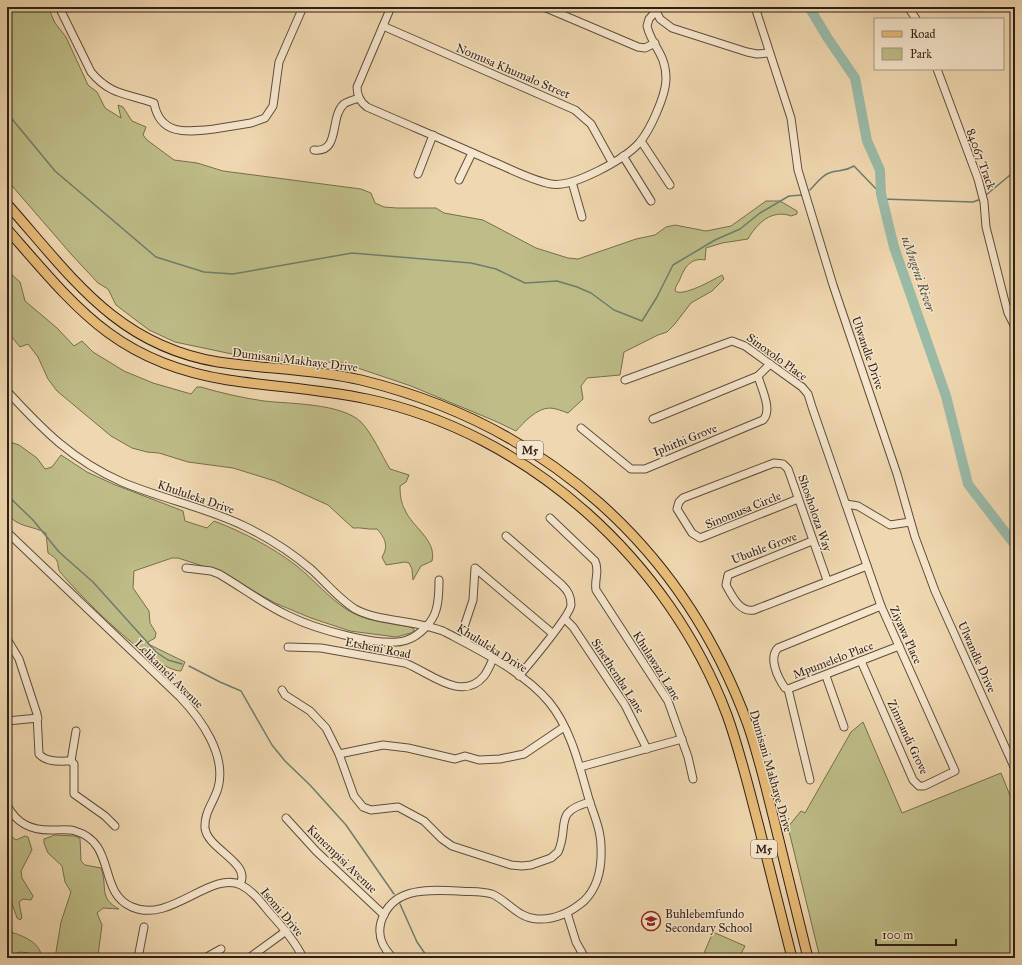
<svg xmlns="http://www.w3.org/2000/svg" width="1022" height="965" viewBox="0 0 1022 965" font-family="'IM FELL Great Primer',serif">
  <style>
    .green { fill: #bebd87; stroke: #766e4e }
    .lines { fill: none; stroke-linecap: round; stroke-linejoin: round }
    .stream { stroke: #6f7c6d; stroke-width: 1.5 }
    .river { stroke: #9abaa8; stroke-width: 10 }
    .minor-casing { stroke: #5f4d3c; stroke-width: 9 }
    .major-casing { stroke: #2f1f15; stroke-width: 11 }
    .minor { stroke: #f5e5cb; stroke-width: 7 }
    .major { stroke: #e8bc78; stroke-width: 9 }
    .labels { text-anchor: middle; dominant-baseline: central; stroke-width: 3; stroke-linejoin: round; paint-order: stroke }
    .shield { fill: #f5e5cb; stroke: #6a5a4c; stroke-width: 1 }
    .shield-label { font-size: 11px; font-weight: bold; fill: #2f1f15 }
    .street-label { font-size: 12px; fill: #2f1f15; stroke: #f5e5cb }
    .poi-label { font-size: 12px; fill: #2f1f15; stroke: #f5e5cb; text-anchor: start }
    .water-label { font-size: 13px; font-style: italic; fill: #4f4e41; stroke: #f5e5cb }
  </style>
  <rect width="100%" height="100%" fill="#efd7af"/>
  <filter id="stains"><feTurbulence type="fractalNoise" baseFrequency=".005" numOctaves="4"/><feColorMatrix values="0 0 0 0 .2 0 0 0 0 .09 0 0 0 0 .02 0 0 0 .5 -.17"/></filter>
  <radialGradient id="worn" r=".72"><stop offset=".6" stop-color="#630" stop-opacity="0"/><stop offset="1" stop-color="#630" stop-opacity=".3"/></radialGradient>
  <!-- green -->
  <g class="green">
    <path d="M7,7H48L55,23L66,37L88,85L97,92L105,108L121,118L118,105L123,107L132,121L146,127L143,135L147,140L174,160L197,163L223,171L361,189L371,193L375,203L384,207L397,208H436L444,213L483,220L536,248L568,258L578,259L636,239L655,235L666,227L675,225L706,231L731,226L766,201H780L797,211V214L791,216C772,209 757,223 748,239L722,243L706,248L705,260C691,257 684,268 680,279C678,284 675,286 675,291C683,297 713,280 722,275L724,279L712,291L691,303L674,325L667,332L658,335L624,352L620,375L587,378L581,386L583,399L568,413C562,411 555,408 550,408C537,408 524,422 516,431L495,421L411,386L340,362L302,363L232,354L175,342L149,330L116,305L108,289L98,283L71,254L7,180Z"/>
    <path d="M11,274L20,282L25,301L57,328L74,346L82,341L93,352L124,371L153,383L191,394L197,387H201C221,393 243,398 264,401C290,404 341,403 361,422C373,435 381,454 390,469L409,475L406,482L400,486C400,495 401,503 405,510C412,527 437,540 432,561L421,566L413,580L412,569L409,563L405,562L386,565L382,557C389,546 385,538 377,529C368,530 362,527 353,528L328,505L275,481L233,468L188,462L159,453L147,452L132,448L111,436L57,391L48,379L38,357L28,344L20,347L7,331V276Z"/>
    <path d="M7,441L19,445L37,458L45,469L52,467L61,455L87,472L113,484L183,511L185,521L207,528L214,521C243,532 272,547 297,566C314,580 328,597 346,609C364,621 389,623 410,627L414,629V631L411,633L396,637L350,631L311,618L275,603L218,571L178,558H172L134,571L133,588L149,611L150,623L156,633L155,638L148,642V644L185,662L181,671C154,671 79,595 61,573C57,569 59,565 57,561C56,558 51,555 48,553L46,533C31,525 19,528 7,514Z"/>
    <polygon points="863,722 902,813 1001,773 1015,808 1015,958 820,958 788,827 801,811 805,813 851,732"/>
    <polygon points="7,833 16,840 25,836 28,837 32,850 21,871 22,878 33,896 31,900 23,899 19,902 22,918 20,920 17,918 10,898 7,895"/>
    <path d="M55,835L75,836L80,838L81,861L85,865L101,868C108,887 98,898 119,909L103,908L97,913L102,925L98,955L95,958H55L61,922L71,892L65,882L62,866L48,853L44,843V839Z"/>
    <path d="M7,931C21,935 40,941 42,958H30L29,953L20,952L11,955L7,953Z"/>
    <polygon points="713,932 745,946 739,958 702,958"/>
  </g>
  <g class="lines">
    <!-- stream -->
    <g class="stream">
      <polyline points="7,113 55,171 156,257 204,272 233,274 352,253 471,263 496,269 525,283 557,281 577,287 591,293 614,310 642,321 657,297 673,265 715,240 740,229 760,213 789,196 803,195"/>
      <path d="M810,190C816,184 821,176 829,173C840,169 842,173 854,166L881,194"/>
      <polyline points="986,195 1015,171"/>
      <polyline points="882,199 973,202 981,199"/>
      <polyline points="7,495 33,520 59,552 93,582 156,652 168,660 182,664"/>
      <polyline points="1009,537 1015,533"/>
      <polyline points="189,666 220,682 241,691 272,745 285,761 310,785 346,825 394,894"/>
      <polyline points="400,904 417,942 428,958"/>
    </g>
    <!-- river -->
    <polyline class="river" points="809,7 827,37 855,78 867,141 880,170 881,194 894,247 946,396 968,484 1015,545"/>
    <!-- minor casing -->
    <g class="minor-casing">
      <g id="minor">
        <path d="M59,7L91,72C111,96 127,93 154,103C160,136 187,132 214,129C226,127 239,125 251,123L265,118L273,106L279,62L303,7"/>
        <path d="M391,7L357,87C357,96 360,102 367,107C408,125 449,142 489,160C509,168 530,180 551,184C573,188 625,159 639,143C650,131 666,95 666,79C666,53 652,47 647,26L649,19L656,11"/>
        <polyline points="544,7 638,47 645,48 655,43"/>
        <polyline points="654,7 660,19 672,28 747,52 757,54 769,53"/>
        <polyline points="755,7 791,118 798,170 833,285 897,474 915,537 935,591 1015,769"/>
        <polyline points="908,7 916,19"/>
        <polyline points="383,26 575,110 591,124 612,162"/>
        <polyline points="937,69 978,179 984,202 986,227 1004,298 1008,313 1015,327"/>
        <polyline points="641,141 670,185"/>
        <path d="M314,150C341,153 329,117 344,104C348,101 354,100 359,98"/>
        <polyline points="623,156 651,201"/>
        <polyline points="418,174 433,135"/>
        <polyline points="459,180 472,153"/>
        <polyline points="572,182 582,217"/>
        <polyline points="625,380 732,341 745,346 802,387 808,394 812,407 881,606 955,771 924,786 919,786 913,780 861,661"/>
        <path d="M7,391C43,430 72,460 122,482C162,499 205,507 244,526C269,538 291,552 312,570C326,583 339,599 355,609C378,622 418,620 445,632C479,650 524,672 549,702C572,730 580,769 590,803C595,817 601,832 601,847C602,866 598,887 584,901C571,912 554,920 537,919C518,918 508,901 492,894C482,891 469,892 459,891C429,890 392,886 381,922C377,937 383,948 393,958"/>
        <polyline points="653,419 758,376 770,364"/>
        <path d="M581,428L631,469H645L763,420C773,410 761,388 758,376"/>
        <polyline points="798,499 700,538 692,533 677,509 679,502 683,498 774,463 783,464 788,469 827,580"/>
        <polyline points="846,504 858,506 890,525 910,522"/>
        <path d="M550,518L595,561C600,571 594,579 596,590L668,701L688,757L693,779"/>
        <path d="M7,532L180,697C201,719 227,755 218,788C214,802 204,812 205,828C207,849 252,863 240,884"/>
        <path d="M506,536L562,585C568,591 571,596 571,605C570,616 529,664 519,676"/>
        <path d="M812,541L728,575L726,585C732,596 740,613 754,610L867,566"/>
        <path d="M186,568L211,571L219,574C243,588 265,605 289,616C313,628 382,649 407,640C419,636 433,622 436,610C439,601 439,590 439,580"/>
        <path d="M881,606L778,648C768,658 778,678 785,688L788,689L899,646"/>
        <polyline points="565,619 573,627 625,705 647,749"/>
        <path d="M7,639L19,659L37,714L39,754C47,763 61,761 71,761"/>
        <polyline points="467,643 463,630 473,600 475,568 552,633"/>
        <path d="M288,647L321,648L405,663C429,672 462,703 484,676C488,671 490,665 493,659"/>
        <polyline points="826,676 844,727"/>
        <polyline points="788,689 810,780"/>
        <path d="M282,690L285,695L310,711L326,728L339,754L354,796L363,807L371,810L398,807L424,821L442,839L452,846L511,865L522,866L531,865L551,858L558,852C570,826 552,812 590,802"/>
        <polyline points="7,721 38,718"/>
        <polyline points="339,754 383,745 408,748 455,759 465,756 479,760 500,759 524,754 564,727"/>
        <polyline points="71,761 74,764 74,794 105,816 115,826"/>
        <polyline points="71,761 76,731"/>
        <polyline points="580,767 682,739"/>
        <path d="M7,805C17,825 33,831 54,830C61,830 69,829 75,831C117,843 97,892 132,907C170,924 211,870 241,885C253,891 261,902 269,912C282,926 295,941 303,958"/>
        <polyline points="286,818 316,851 384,915"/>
        <polyline points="567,913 576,942 585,958"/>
        <polyline points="138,958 144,927"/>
        <polyline points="205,958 221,949"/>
        <polyline points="249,958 286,931"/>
      </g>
    </g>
    <!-- major casing -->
    <g class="major-casing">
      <g id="major">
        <path d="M7,204C71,276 116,345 218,362C266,369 314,369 361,380C545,425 683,547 748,725C759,757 767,791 775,824C786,869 797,913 808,958"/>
        <path d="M7,229C76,308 117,363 228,380C274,387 321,389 367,399C529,433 669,561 727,715C740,751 749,789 759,827C770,871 781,914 792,958"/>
      </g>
    </g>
    <!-- minor -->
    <use href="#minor" class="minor"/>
    <!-- major -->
    <use href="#major" class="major"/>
  </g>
  <!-- icons -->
  <defs>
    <g id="school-ring" transform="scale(1)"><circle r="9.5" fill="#f5e5cb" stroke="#8f2418" stroke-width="1.5"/><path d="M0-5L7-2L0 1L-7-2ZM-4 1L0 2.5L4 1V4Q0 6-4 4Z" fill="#8f2418"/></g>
  </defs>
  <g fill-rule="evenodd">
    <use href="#school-ring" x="651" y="921"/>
  </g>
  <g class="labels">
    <!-- shield labels -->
    <g class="shield">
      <rect x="517" y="441" width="26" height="18" rx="3"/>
      <rect x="751" y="840" width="26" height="18" rx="3"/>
    </g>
    <g class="shield-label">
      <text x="530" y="450">M5</text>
      <text x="764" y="849">M5</text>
    </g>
    <!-- street labels -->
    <g class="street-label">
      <text transform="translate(513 71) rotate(23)">Nomusa Khumalo Street</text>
      <text transform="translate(981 159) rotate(70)">84067 Track</text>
      <text transform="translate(868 353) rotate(71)">Ulwandle Drive</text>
      <text transform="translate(777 357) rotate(36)">Sinoxolo Place</text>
      <text transform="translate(295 360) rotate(7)">Dumisani Makhaye Drive</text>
      <text transform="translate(685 440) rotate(-22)">Iphithi Grove</text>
      <text transform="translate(196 497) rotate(19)">Khululeka Drive</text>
      <text transform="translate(743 510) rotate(-22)">Sinomusa Circle</text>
      <text transform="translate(815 513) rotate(71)">Shosholoza Way</text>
      <text transform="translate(764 548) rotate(-21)">Ubuhle Grove</text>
      <text transform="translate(906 635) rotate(66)">Ziyawa Place</text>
      <text transform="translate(378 648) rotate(11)">Etsheni Road</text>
      <text transform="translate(492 648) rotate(32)">Khululeka Drive</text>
      <text transform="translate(977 657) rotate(66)">Ulwandle Drive</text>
      <text transform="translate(833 660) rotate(-21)">Mpumelelo Place</text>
      <text transform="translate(657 666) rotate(58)">Khulawazi Lane</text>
      <text transform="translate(169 674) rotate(45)">Lelikameli Avenue</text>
      <text transform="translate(618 676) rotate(57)">Sinethemba Lane</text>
      <text transform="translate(908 737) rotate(65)">Zimnandi Grove</text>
      <text transform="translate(771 771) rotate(74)">Dumisani Makhaye Drive</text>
      <text transform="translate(342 859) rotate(44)">Kunempisi Avenue</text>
      <text transform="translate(282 912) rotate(50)">Isomi Drive</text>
    </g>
    <!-- poi labels -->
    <g class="poi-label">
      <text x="665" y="914">Buhlebemfundo<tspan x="665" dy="14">Secondary School</tspan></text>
    </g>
    <!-- water labels -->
    <g class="water-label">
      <text transform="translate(918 274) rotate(71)">uMngeni River</text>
    </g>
  </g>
  <!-- margin -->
  <rect width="1022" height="965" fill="none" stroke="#efd7af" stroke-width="24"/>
  <rect x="8" y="8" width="1006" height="949" fill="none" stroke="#2f1f15" stroke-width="2"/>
  <rect x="12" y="12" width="998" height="941" fill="none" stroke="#2f1f15"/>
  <!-- legend -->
  <rect x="874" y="18" width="130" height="52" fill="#f5e5cb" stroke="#a69682"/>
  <rect x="882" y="31" width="20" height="6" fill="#e8bc78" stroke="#a69682"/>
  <text x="910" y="38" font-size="12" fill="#2f1f15">Road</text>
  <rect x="882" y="48" width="20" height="12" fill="#bebd87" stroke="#a69682"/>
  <text x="910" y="58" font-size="12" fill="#2f1f15">Park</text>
  <!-- scale -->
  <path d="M876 939v6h80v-6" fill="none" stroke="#2f1f15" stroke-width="2"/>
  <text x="882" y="939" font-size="12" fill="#2f1f15" stroke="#f5e5cb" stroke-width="3" paint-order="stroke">100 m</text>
  <rect width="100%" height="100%" filter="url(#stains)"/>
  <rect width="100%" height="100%" fill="url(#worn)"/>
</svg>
